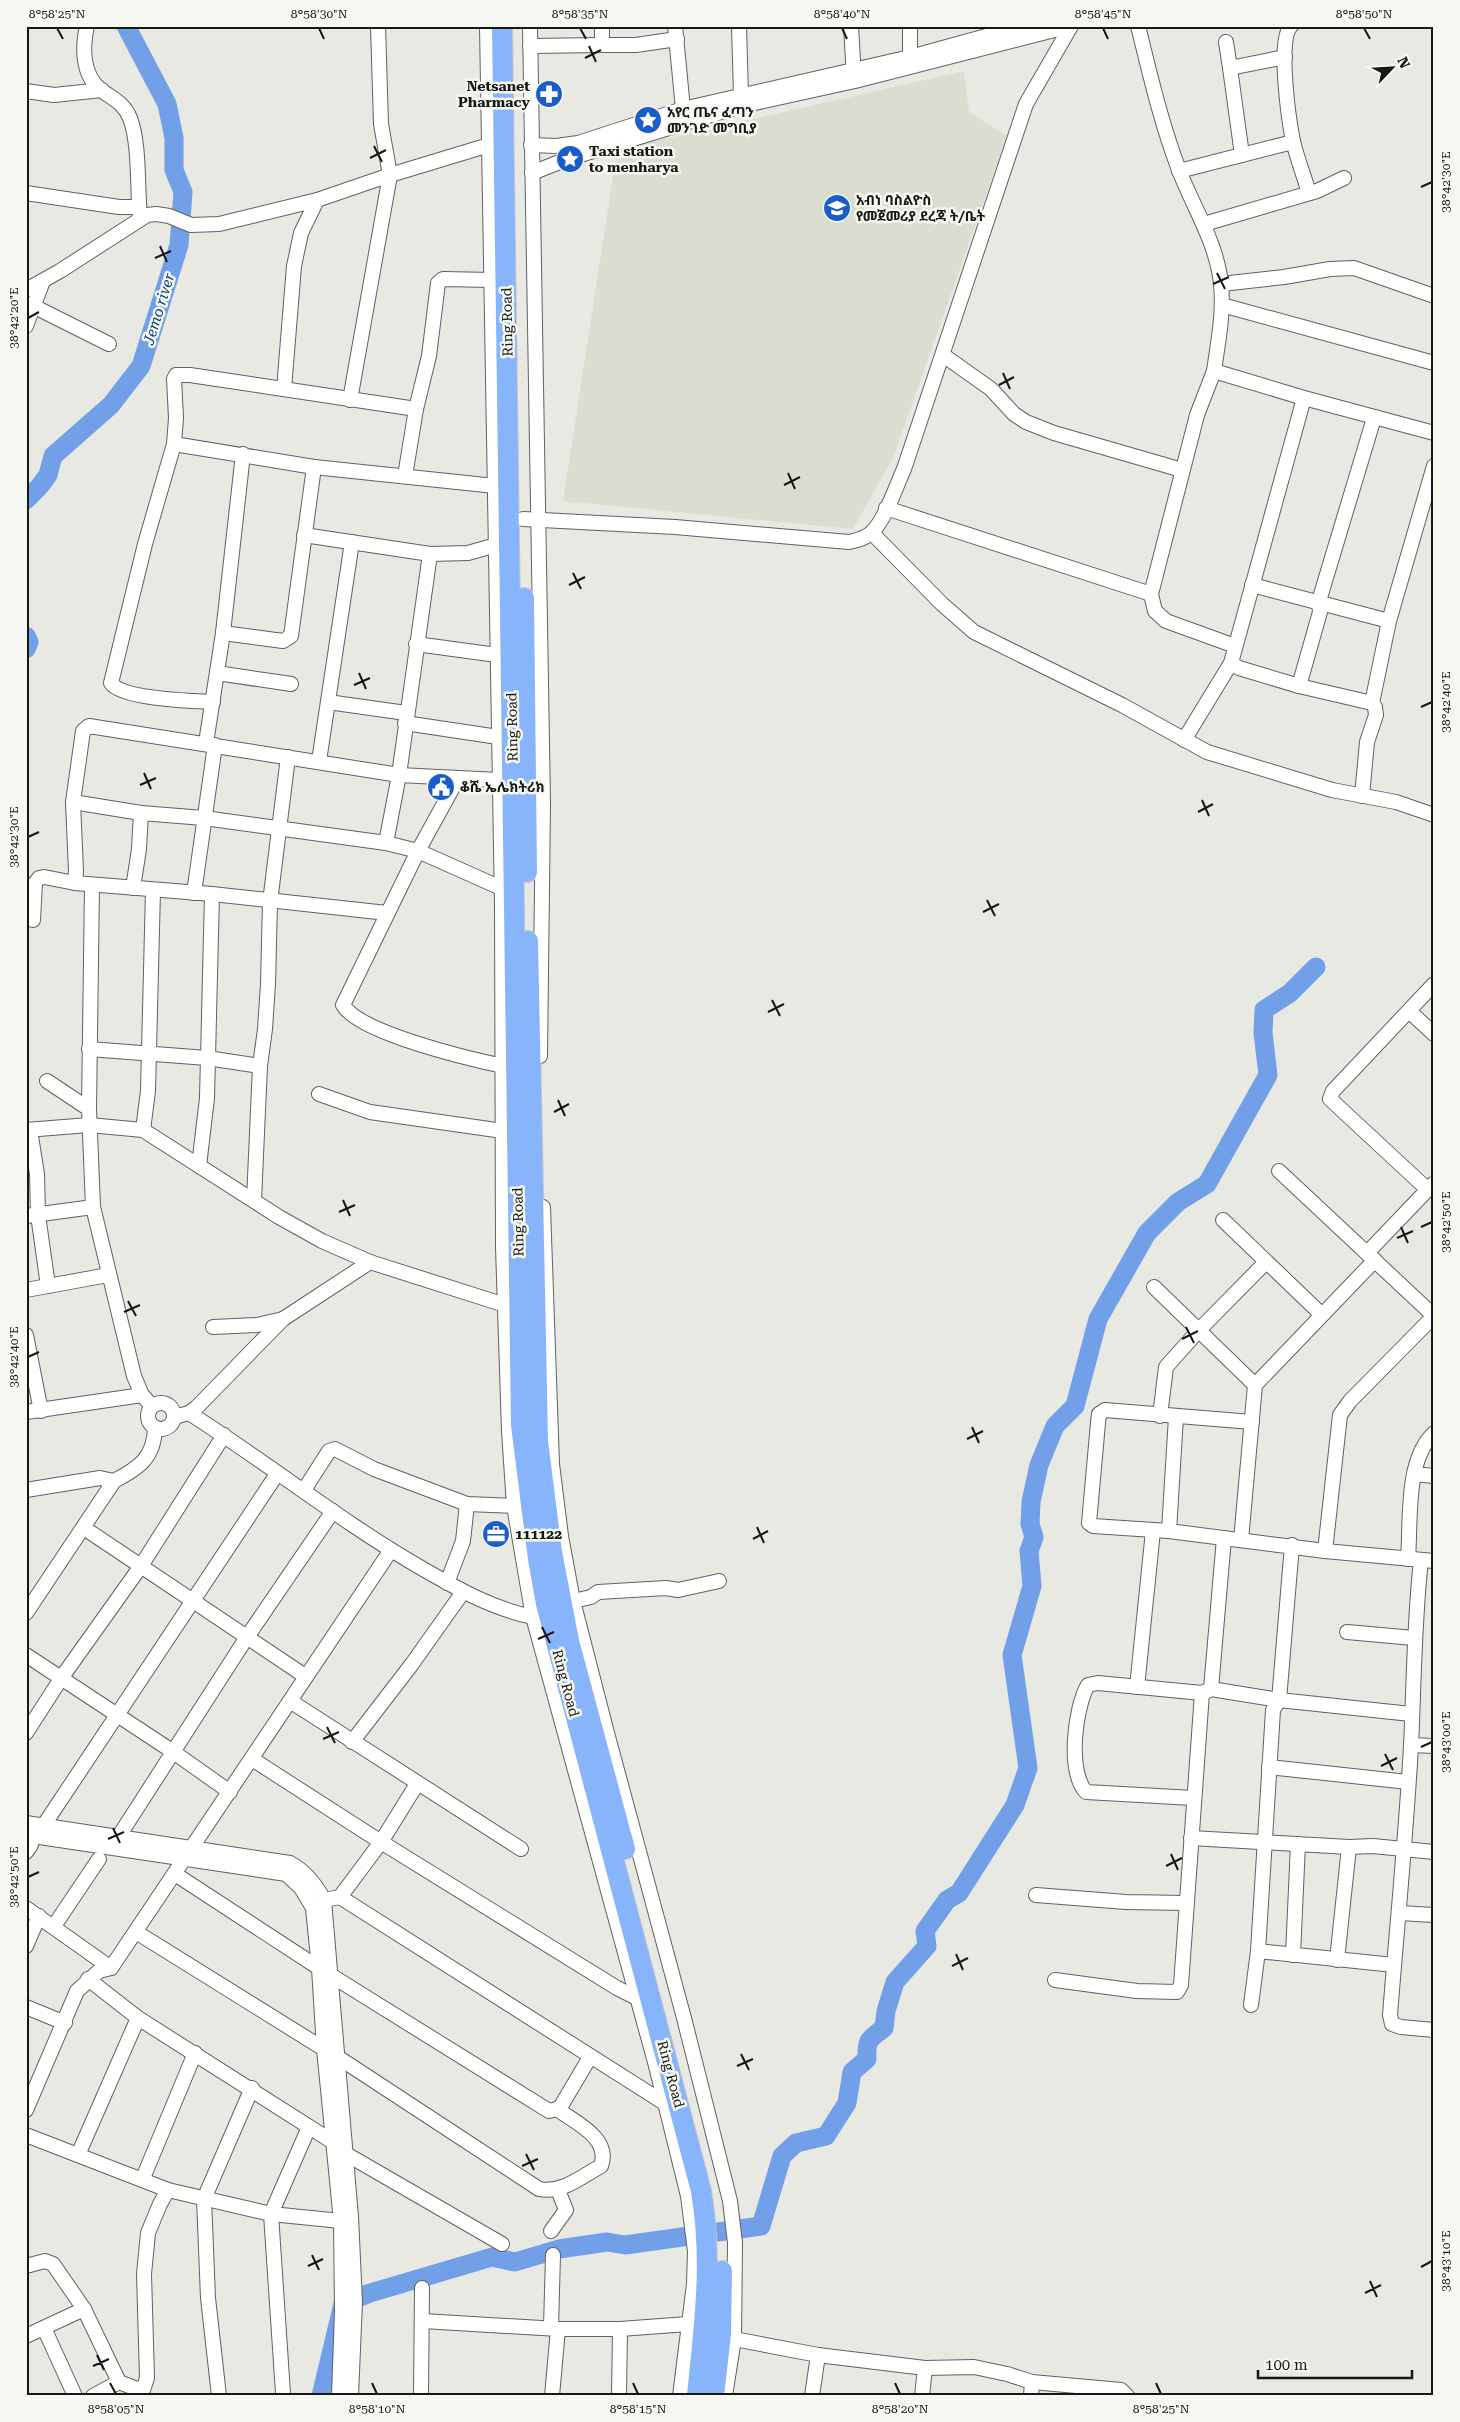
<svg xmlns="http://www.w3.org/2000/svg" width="1460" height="2422" viewBox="0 0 1460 2422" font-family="'Roboto Serif','Noto Sans Ethiopic',serif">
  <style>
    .built { fill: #daded1 }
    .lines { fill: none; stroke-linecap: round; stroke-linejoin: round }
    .river { stroke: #719fe8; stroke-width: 19 }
    .minor-casing { stroke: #60625c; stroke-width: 16 }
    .highway-casing { stroke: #c7c7c7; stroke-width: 22 }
    .minor { stroke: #fff; stroke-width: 14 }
    .highway { stroke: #88b4fb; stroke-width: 20 }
    .ticks { fill: none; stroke: #171715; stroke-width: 2 }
    .labels { text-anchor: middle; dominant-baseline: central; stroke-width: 5; stroke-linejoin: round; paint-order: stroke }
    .poi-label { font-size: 14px; font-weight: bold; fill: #171715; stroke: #f5f7f1; text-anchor: start }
    .street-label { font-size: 14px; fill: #171715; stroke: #f5f7f1 }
    .water-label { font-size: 15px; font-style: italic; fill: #0f3879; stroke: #f5f7f1 }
    .neatline { fill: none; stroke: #171715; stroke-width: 2 }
    .ticks-label { font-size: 12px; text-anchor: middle; fill: #171715 }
  </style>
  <rect width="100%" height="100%" fill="#e8e9e3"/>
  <!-- built -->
  <polygon class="built" points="964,71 969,112 1007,136 893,458 853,529 563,501 617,150"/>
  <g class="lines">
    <!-- river -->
    <g class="river">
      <polyline points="26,500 39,487 48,475 53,456 111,405 141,366 179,245 183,192 174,170 174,138 167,104 126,26"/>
      <polyline points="26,636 29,642 26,649"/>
      <path d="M321,2396L343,2304L370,2293L492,2257L515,2262L559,2249L607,2242L625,2245L761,2226L782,2156L796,2143L826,2136L847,2103L852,2072L867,2059C866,2040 869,2039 884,2028L886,2011L895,1982L927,1946L925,1931L947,1900L959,1893L1015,1805L1028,1768L1012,1655L1032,1586L1029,1551L1034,1537L1030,1524L1031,1502L1039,1465L1055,1426L1075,1406L1098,1319L1147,1233L1178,1202L1207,1184L1268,1075L1263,1033L1264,1010L1290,993L1316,967"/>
    </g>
    <!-- minor casing -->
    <g class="minor-casing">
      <g id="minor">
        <path d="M87,26C82,48 82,75 101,90C113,99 124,103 130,118C140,144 137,189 140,217"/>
        <polyline points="487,26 502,905 503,1247 509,1431 514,1506 533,1617 656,2066 688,2196 695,2251 694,2284 680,2396"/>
        <polyline points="530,26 543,803 540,1056"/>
        <polyline points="602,26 602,45 636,45 677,39"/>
        <polyline points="675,26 683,109"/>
        <polyline points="739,26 741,95"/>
        <polyline points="851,26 854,78"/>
        <polyline points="910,26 910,57"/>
        <path d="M1138,26C1150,74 1161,123 1179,170C1193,207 1217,243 1221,284C1224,313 1218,342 1214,371L1304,398L1434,433"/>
        <path d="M1291,26C1277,38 1289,121 1293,141C1297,158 1304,176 1309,193"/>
        <polyline points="1226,42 1230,68 1285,57"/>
        <polyline points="530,46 602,45"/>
        <polyline points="1230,68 1242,155"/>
        <polyline points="26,91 54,95 102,90"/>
        <polyline points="531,145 556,146 578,143 683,109 910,57 1023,26"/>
        <polyline points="1179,171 1293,142"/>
        <polyline points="532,173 567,159 741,106 855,81 1070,26"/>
        <polyline points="26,193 119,207 139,207"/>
        <polyline points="1204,224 1317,191 1344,178"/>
        <polyline points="1221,284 1284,277 1330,269 1354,268 1434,296"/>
        <polyline points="26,290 60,271 147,215 156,214 169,216 191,225 219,224 317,200 390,175 489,145"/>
        <polyline points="1222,305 1434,363"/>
        <polyline points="35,307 109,344"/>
        <polyline points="26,326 43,281"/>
        <polyline points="943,355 991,389 1014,414 1026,422 1054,433 1182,470"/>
        <polyline points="284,389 294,266 301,233 317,200"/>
        <polyline points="350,400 390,175 381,124 378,26"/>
        <polyline points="174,444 314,467 495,486"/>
        <polyline points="405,476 416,409 429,356 438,283 443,279 492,280"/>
        <polyline points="886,508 1151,594 1197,415 1214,371"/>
        <path d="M523,519L675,527L849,542C857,540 864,539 871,533C885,521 896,486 904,469L1026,104L1071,26"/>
        <polyline points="872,533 942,604 974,632 1122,705 1207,752 1332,790 1396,802 1434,815"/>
        <polyline points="304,535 430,554 468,553 496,545"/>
        <polyline points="1252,585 1389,621"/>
        <polyline points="1151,594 1155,611 1166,621 1235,646"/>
        <polyline points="223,633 283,641 291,636 314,467"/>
        <polyline points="416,644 497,655"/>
        <polyline points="1231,663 1239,668 1299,686 1372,703"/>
        <polyline points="217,673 291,684"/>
        <polyline points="1299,686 1320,612 1319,601 1374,418"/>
        <path d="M213,702C192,701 122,699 111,683L145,544L174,444L176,418L174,379L176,375H190L416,409"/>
        <polyline points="328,702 406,713"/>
        <polyline points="405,723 498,737"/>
        <polyline points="1184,740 1231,663 1304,398"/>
        <polyline points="206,743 223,633 243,454"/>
        <polyline points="319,761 352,542"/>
        <path d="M457,780L418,851L343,1005C359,1033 470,1059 503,1066"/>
        <polyline points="1362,796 1367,742 1376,715 1375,707 1372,703 1389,621 1434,466"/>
        <polyline points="73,802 141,813 204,818 386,843 418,851 501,888"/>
        <polyline points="386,843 399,775 430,554"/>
        <polyline points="75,883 76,871 73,802 83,731 89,726 399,775 499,780"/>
        <polyline points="133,888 139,849 141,813"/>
        <polyline points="194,893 215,745"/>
        <polyline points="33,920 35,883 39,878 44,877 75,883 212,894 387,913"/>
        <polyline points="1409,1011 1434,1034"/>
        <polyline points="89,1049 207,1058 260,1066"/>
        <polyline points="47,1081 89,1109 93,1207 134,1376 142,1395 152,1406"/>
        <polyline points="319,1094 370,1112 503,1131"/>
        <polyline points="89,1109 92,885"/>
        <polyline points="26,1130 89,1125 143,1130 279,1217 322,1241 370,1262"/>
        <polyline points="30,1130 37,1174 38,1215 48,1286"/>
        <polyline points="143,1130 148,1091 153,890"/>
        <polyline points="199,1166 207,1098 212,894"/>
        <polyline points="1279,1171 1434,1316"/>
        <polyline points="1427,1189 1330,1099 1333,1091 1434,984"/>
        <polyline points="254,1200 260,1066 265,1029 268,984 270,902 288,757"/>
        <polyline points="543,1207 552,1464 561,1536 573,1601 607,1733 684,2018 730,2201 735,2243 734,2339 725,2396"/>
        <polyline points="26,1216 93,1207"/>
        <polyline points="1223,1220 1321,1314"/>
        <polyline points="1367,1253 1433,1184"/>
        <polyline points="1154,1287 1255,1385"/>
        <polyline points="26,1290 108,1275"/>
        <polyline points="213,1327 257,1325 283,1319"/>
        <polyline points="26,1335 41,1411"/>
        <circle cx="161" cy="1416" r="13"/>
        <polyline points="26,1412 142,1395"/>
        <path d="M189,1413C268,1463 341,1522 423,1569C458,1589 493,1609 533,1617"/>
        <polyline points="1160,1416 1166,1367 1199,1330 1266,1262"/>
        <polyline points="174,1417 189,1413 197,1407 283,1319 370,1262 505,1305"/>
        <polyline points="1252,1422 1105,1410 1099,1414 1098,1423 1089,1523 1093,1526 1169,1531 1325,1551 1434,1561"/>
        <polyline points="1414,1474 1434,1476"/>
        <polyline points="26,1490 100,1478 114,1481"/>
        <polyline points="304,1490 329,1451 335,1449 374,1469 467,1504 514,1506"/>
        <polyline points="84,1528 305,1676"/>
        <polyline points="1169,1531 1176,1417"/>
        <polyline points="1241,1540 1255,1385 1375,1260"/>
        <polyline points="1325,1551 1340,1415 1350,1401 1434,1316"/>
        <path d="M1408,1559C1411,1521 1405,1460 1434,1433"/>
        <path d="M1421,1560C1414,1622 1414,1684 1411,1746C1406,1836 1397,1926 1390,2015L1392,2024L1401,2027L1434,2030"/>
        <polyline points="447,1583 463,1541 467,1504"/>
        <polyline points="573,1601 591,1597 598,1592 666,1588 678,1590 719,1581"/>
        <path d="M26,1613L114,1481C139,1468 154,1458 155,1428"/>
        <polyline points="1347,1632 1414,1638"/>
        <polyline points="26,1655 172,1751 230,1792"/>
        <polyline points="1137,1687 1153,1531"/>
        <polyline points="1211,1689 1224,1538"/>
        <polyline points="290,1701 521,1849"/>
        <polyline points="26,1733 62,1677 141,1566 224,1435"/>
        <polyline points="352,1742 412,1664 463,1592"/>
        <polyline points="1411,1745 1434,1746"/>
        <polyline points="252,1759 381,1842 617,1988 637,1998"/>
        <polyline points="1269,1767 1408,1782"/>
        <path d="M1193,1798L1086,1792C1067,1771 1075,1707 1088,1685L1098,1683L1202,1693L1211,1689L1279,1700L1411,1714"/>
        <path d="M26,1823L290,1863C305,1871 316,1885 324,1900L351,2217L355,2302L351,2396"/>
        <polyline points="44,1825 277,1474"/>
        <polyline points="26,1835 286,1874 301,1888 313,1908 319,1968 324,2049 341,2221 342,2311 339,2396"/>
        <polyline points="119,1836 247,1637 333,1511"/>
        <polyline points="1191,1838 1349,1847 1373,1846 1434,1852"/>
        <polyline points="26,1852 31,1845"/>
        <polyline points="175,1874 319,1968"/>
        <polyline points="1036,1895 1126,1902 1186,1903"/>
        <polyline points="340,1897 381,1842 417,1784"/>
        <polyline points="324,1900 340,1897 666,2104"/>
        <polyline points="26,1908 111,1968"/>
        <polyline points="1399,1913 1434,1915"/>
        <polyline points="54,1926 99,1859"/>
        <polyline points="136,1932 324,2049"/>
        <polyline points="26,1946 39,1916"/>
        <polyline points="1258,1951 1394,1965"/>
        <polyline points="1293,1955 1298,1844"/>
        <polyline points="1337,1960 1349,1847"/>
        <polyline points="332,1976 549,2111 557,2109 561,2106 590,2057"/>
        <polyline points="88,1979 138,2018 333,2142"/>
        <polyline points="1055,1980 1137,1991 1177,1992 1181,1985 1202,1693"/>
        <polyline points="1251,2005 1258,1951 1273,1710 1279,1700 1292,1545"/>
        <polyline points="26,2007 65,2023"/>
        <path d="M336,2056L539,2189C562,2194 582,2176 601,2166C611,2138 576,2123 557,2109"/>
        <polyline points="26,2110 77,1991 99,1971 111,1968 391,1550"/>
        <polyline points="26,2135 168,2190 271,2214 341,2221"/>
        <polyline points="78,2155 138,2018"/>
        <polyline points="339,2155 346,2154 502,2244"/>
        <polyline points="143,2178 195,2053"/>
        <polyline points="551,2231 566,2210 558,2190"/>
        <polyline points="26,2266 45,2261 53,2264 84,2309 119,2382"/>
        <polyline points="423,2321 558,2329 620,2329 688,2324"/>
        <polyline points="44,2328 75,2396"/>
        <polyline points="551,2328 553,2255"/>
        <polyline points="26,2336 84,2309"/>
        <polyline points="734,2339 818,2355 925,2368 974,2367 1007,2374 1032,2382 1121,2390 1127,2396"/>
        <polyline points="283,2393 271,2214 309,2127"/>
        <polyline points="93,2396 119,2382 142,2391"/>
        <polyline points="141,2396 147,2378 144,2274 148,2233 160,2204 168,2190"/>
        <polyline points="219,2396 208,2298 204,2199 252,2088"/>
        <polyline points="421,2396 422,2288"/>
        <polyline points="552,2396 558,2329"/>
        <polyline points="619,2396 620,2329"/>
        <polyline points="812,2396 818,2355"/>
        <polyline points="922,2396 925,2368"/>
        <polyline points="1031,2396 1032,2382"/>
      </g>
    </g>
    <!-- highway casing -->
    <g class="highway-casing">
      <g id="highway">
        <path d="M502,26L521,1425L538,1559L546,1604L701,2191C713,2263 704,2324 697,2396"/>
        <polyline points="524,598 527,872"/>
        <polyline points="528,941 538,1441 552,1552 569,1641 625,1849"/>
        <polyline points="714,2396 721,2334 722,2271"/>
      </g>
    </g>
    <!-- minor -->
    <use href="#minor" class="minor"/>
    <!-- highway -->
    <use href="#highway" class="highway"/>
  </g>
  <!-- ticks -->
  <path class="ticks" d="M57,28L63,39M319,28L324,39M580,28L586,39M842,28L847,39M1103,28L1108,39M1364,28L1370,39M589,46L596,62M585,58L601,50M374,146L382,162M370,158L386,150M1421,187L1432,182M160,246L167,262M155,258L171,251M1217,273L1225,289M1213,284L1229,277M28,318L39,312M1003,373L1010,389M999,385L1014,377M788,473L795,489M784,485L800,477M573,573L581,589M569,585L585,577M359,673L366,689M354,685L370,678M1421,707L1432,702M144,773L151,789M140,785L156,778M1202,800L1209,816M1198,812L1213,804M28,837L39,832M987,900L995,916M983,912L999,904M772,1000L780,1016M768,1012L784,1004M558,1100L565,1116M554,1112L569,1104M343,1200L350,1216M339,1212L355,1205M1401,1227L1408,1243M1421,1227L1432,1222M1397,1238L1413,1231M128,1301L136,1316M124,1312L140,1305M1186,1327L1194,1343M1182,1339L1198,1331M28,1357L39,1352M972,1427L979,1443M967,1439L983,1431M757,1527L764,1543M753,1539L768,1531M542,1627L550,1643M538,1639L554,1632M327,1727L335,1743M323,1739L339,1732M1421,1747L1432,1742M1385,1754L1393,1770M1381,1766L1397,1758M113,1828L120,1843M108,1839L124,1832M1171,1854L1178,1870M1166,1866L1182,1858M28,1877L39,1872M956,1954L963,1970M952,1966L968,1958M741,2054L749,2070M737,2066L753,2059M526,2154L534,2170M522,2166L538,2159M312,2255L319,2270M308,2266L323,2259M1421,2267L1432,2261M1370,2281L1377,2297M1365,2293L1381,2285M97,2355L104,2370M93,2366L109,2359M110,2383L116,2394M372,2383L377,2394M633,2383L638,2394M895,2383L900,2394M1156,2383L1161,2394"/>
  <!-- icons -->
  <defs>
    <g id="pharmacy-disc" transform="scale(1.4375)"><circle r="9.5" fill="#185dc8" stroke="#f5f7f1"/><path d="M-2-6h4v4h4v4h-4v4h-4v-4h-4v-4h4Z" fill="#fff"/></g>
    <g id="sight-disc" transform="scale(1.4375)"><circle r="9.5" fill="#185dc8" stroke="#f5f7f1"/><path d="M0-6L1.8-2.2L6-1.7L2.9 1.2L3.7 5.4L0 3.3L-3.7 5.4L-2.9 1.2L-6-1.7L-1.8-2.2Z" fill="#fff"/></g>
    <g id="school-disc" transform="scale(1.4375)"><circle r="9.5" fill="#185dc8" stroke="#f5f7f1"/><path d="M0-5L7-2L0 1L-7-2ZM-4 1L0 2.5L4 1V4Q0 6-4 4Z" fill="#fff"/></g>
    <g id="civic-disc" transform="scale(1.4375)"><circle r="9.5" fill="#185dc8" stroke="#f5f7f1"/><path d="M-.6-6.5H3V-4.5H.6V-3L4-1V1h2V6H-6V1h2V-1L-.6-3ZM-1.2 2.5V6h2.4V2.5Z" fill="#fff"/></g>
    <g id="office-disc" transform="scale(1.4375)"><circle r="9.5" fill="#185dc8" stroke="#f5f7f1"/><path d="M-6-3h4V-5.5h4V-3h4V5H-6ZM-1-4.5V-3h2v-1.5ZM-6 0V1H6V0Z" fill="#fff"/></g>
  </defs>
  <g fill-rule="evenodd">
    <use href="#pharmacy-disc" x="549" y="94"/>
    <use href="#sight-disc" x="648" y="120"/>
    <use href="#sight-disc" x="570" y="159"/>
    <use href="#school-disc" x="837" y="208"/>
    <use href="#civic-disc" x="441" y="787"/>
    <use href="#office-disc" x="496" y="1534"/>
  </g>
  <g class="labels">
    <!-- poi labels -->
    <g class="poi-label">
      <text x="530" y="86" text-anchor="end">Netsanet<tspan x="530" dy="16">Pharmacy</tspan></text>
      <text x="667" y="112">አየር ጤና ፈጣን<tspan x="667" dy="16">መንገድ መግቢያ</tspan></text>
      <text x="589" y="151">Taxi station<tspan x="589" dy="16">to menharya</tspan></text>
      <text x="856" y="200">አብነ ባስልዮስ<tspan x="856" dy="16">የመጀመሪያ ደረጃ ት/ቤት</tspan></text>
      <text x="460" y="787">ቆሼ ኤሌክትሪክ</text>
      <text x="515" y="1534">111122</text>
    </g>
    <!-- street labels -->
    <g class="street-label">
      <text transform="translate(507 322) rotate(-91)">Ring Road</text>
      <text transform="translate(512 727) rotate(-91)">Ring Road</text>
      <text transform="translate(518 1222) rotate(-91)">Ring Road</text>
      <text transform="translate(566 1683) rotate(75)">Ring Road</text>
      <text transform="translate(671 2074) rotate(75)">Ring Road</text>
    </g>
    <!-- water labels -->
    <g class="water-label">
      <text transform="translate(159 309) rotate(-73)">Jemo river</text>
    </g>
  </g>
  <!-- border -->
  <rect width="1460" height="2422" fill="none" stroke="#f5f7f1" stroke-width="55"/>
  <!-- north arrow -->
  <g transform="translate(1392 68) rotate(65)" stroke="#f5f7f1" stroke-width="4" paint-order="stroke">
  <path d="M0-4L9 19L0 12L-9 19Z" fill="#171715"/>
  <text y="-8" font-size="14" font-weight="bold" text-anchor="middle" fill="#171715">N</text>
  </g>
  <!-- scale -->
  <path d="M1258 2370v8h154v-8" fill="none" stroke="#171715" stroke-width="2.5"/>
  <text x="1265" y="2370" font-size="15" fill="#171715" stroke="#f5f7f1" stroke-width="4" paint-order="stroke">100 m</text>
  <rect x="28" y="28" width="1404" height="2366" class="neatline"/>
  <g class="ticks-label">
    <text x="57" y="18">8°58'25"N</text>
    <text x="319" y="18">8°58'30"N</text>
    <text x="580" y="18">8°58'35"N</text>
    <text x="842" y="18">8°58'40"N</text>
    <text x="1103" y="18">8°58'45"N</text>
    <text x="1364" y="18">8°58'50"N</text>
    <text transform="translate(1446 182) rotate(-90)" y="4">38°42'30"E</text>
    <text transform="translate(14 318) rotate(-90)" y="4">38°42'20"E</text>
    <text transform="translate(1446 702) rotate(-90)" y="4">38°42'40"E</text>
    <text transform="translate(14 837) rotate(-90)" y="4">38°42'30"E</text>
    <text transform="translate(1446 1222) rotate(-90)" y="4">38°42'50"E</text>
    <text transform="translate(14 1357) rotate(-90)" y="4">38°42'40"E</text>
    <text transform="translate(1446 1742) rotate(-90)" y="4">38°43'00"E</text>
    <text transform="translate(14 1877) rotate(-90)" y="4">38°42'50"E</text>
    <text transform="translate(1446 2261) rotate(-90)" y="4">38°43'10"E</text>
    <text x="116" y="2413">8°58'05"N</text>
    <text x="377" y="2413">8°58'10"N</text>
    <text x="638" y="2413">8°58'15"N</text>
    <text x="900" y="2413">8°58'20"N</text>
    <text x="1161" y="2413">8°58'25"N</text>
  </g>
</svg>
